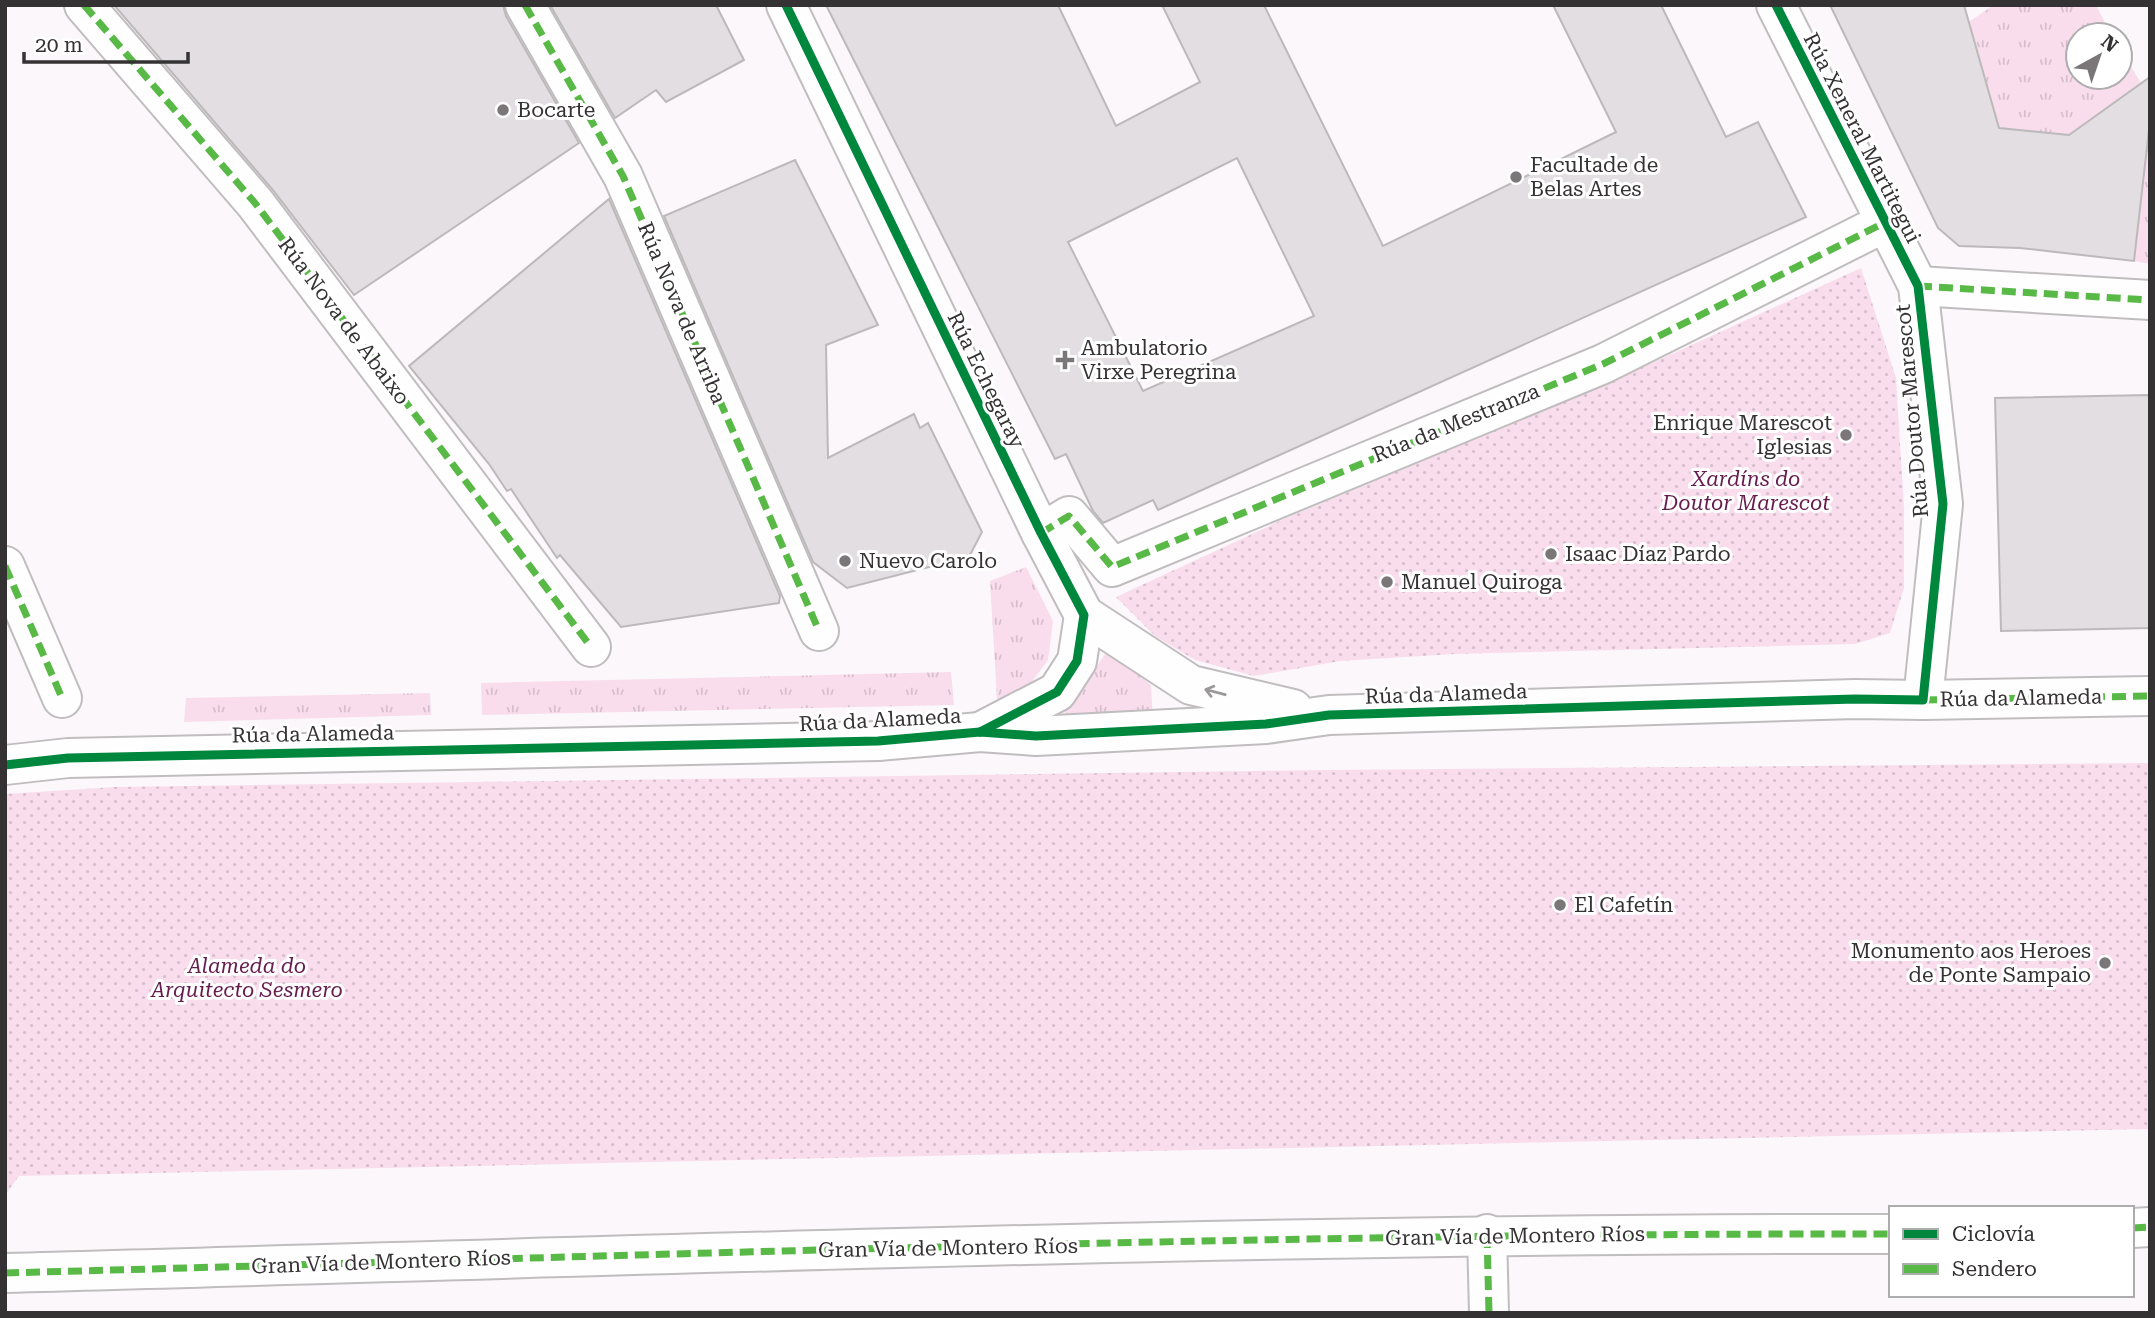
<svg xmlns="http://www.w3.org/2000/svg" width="2155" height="1318" viewBox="0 0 2155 1318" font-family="'Roboto Serif',serif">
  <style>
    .grass { fill: url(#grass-tufts) }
    .park { fill: url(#park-dots) }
    .building { fill: #e2dee1; stroke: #bcb9bb; stroke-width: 2; fill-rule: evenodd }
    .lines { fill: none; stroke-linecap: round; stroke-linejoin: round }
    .pedestrian-casing { stroke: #c0bdbf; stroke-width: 42 }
    .minor-casing { stroke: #c0bdbf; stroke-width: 42 }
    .pedestrian { stroke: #fffefe; stroke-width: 38 }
    .minor { stroke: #fffefe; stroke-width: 38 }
    .quiet { stroke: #58b947; stroke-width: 7; stroke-dasharray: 14 7; stroke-linecap: butt }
    .cycleway-casing { stroke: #fff; stroke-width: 13 }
    .cycleway { stroke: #00873e; stroke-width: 9 }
    .oneway { stroke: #9a9898 }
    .poi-dot { fill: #7b7779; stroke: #fff; stroke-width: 2.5 }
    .labels { text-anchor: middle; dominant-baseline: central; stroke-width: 6; stroke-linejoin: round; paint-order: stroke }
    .poi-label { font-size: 21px; fill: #353233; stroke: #fff; text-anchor: start }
    .street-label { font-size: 21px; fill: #353233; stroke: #fff }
    .park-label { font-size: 21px; font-style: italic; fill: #661c4d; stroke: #fff }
  </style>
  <defs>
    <pattern id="grass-tufts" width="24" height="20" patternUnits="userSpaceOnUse" patternTransform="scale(1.75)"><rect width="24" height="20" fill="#f9dded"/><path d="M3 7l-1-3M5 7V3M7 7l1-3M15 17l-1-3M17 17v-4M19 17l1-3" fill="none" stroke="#d6becc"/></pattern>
    <pattern id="park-dots" width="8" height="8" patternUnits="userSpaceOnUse" patternTransform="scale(1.75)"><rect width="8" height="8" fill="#f9dded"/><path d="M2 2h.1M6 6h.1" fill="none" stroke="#d6becc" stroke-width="1.8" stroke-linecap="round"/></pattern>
  </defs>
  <rect width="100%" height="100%" fill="#fcf7fa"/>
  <!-- grass -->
  <g class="grass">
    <polygon points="1994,5 2096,5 2111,35 2078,35 2078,77 2120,77 2120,49 2141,83 2121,98 2150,118 2150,264 2134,261 2145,159 2044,132 1999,128 1967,23"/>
    <polygon points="1026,567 1053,621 1048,660 1023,694 997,699 990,581"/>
    <polygon points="1108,650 1151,685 1153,720 1062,717"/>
    <polygon points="951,672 954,705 482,715 481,683"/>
    <polygon points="430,693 431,715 184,722 186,698"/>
  </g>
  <!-- park -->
  <g class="park">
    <polygon points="1861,268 1896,378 1904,509 1904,588 1890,633 1855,644 1455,654 1340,661 1254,676 1195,660 1155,636 1116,597 1282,520 1610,382"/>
    <polygon points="2150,763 2150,1129 19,1176 5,1195 5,794 115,787 1328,770"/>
  </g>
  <!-- building -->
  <g class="building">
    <polygon points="114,5 503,5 506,16 579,143 354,295 272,189"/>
    <polygon points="550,5 716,5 744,60 666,102 656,90 615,118"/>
    <path d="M826,5H1058L1116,126L1200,82L1162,5H1264L1383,246L1616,132L1553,5H1661L1726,137L1758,122L1806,217L1158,510L1153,500L1103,523L1093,511L1066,454L1055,459ZM1237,158L1314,316L1143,391L1068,242Z"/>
    <polygon points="1830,5 1964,5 1999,128 2069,135 2150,77 2150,121 2134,261 2020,248 1959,246 1938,228"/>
    <polygon points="795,160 878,325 826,345 828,458 914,414 920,428 928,423 982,532 969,557 847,588 813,562 664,216"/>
    <polygon points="609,199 780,596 779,603 621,627 560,555 557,558 511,489 507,491 489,464 409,366"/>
    <polygon points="2150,395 2150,628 2001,631 1995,398"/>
  </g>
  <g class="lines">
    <!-- pedestrian casing -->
    <g class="pedestrian-casing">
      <g id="pedestrian">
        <polyline points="84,5 255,203 591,647"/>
        <polyline points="525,5 623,176 819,631"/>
        <polyline points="1918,286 2150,300"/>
        <polyline points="1041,533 1069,516 1112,567 1603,364 1884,223"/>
        <polyline points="5,566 62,698"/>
        <polyline points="1923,700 2150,696"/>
        <polyline points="2132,1228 2150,1227"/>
        <polyline points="1487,1234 1489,1313"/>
        <path d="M5,1273C634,1256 1262,1233 1891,1234"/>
      </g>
    </g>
    <!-- minor casing -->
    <g class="minor-casing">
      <g id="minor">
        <polyline points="786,5 1041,533 1084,615 1191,685 1293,709"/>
        <polyline points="980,732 1057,692 1077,661 1084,615"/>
        <polyline points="5,765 68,758 878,741 980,732 1036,736 1266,724 1329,715 1855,699 1923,700 1943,504 1918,286 1776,5"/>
      </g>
    </g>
    <!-- pedestrian -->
    <use href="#pedestrian" class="pedestrian"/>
    <!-- minor -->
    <use href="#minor" class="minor"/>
    <!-- quiet -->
    <g class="quiet">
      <polyline points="84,5 255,203 591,647"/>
      <polyline points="525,5 623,176 819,631"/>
      <polyline points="1918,286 2150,300"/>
      <polyline points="1041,533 1069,516 1112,567 1603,364 1884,223"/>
      <polyline points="5,566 62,698"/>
      <polyline points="1923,700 2150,696"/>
      <polyline points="2132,1228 2150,1227"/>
      <polyline points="1487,1234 1489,1313"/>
      <path d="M5,1273C634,1256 1262,1233 1891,1234"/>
    </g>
    <!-- cycleway casing -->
    <g class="cycleway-casing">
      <g id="cycleway">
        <polyline points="786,5 1041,533 1084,615 1077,661 1057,692 980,732"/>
        <polyline points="5,765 68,758 878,741 980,732 1036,736 1266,724 1329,715 1855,699 1923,700 1943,504 1918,286 1776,5"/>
      </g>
    </g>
    <!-- cycleway -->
    <use href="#cycleway" class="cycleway"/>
  </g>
  <!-- one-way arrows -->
  <defs><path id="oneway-shaft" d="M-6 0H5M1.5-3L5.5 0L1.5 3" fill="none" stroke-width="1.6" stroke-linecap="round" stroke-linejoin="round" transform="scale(1.75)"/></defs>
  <use class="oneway" href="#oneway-shaft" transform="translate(1215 692) rotate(-165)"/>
  <!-- markers -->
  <g class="poi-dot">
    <circle cx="503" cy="110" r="7"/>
    <circle cx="1516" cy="177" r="7"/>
    <path d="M1061.5 349.5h7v7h7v7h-7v7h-7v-7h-7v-7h7z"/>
    <circle cx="1846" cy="435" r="7"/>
    <circle cx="1551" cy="554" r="7"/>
    <circle cx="845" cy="561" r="7"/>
    <circle cx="1387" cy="582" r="7"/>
    <circle cx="1560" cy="905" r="7"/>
    <circle cx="2105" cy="963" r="7"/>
  </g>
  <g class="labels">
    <!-- poi labels -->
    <g class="poi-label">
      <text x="517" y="110">Bocarte</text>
      <text x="1530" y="165">Facultade de<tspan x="1530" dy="24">Belas Artes</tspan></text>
      <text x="1081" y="348">Ambulatorio<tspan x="1081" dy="24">Virxe Peregrina</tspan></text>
      <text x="1832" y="423" text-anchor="end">Enrique Marescot<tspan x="1832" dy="24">Iglesias</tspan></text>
      <text x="1565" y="554">Isaac Díaz Pardo</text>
      <text x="859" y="561">Nuevo Carolo</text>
      <text x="1401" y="582">Manuel Quiroga</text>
      <text x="1574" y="905">El Cafetín</text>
      <text x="2091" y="951" text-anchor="end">Monumento aos Heroes<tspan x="2091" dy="24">de Ponte Sampaio</tspan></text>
    </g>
    <!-- street labels -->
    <g class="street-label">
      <text transform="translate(1862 138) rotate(63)">Rúa Xeneral Martitegui</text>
      <text transform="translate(682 313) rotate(67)">Rúa Nova de Arriba</text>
      <text transform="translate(344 321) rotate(53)">Rúa Nova de Abaixo</text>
      <text transform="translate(986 380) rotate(64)">Rúa Echegaray</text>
      <text transform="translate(1912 411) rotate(-95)">Rúa Doutor Marescot</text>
      <text transform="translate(1456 423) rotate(-22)">Rúa da Mestranza</text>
      <text transform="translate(1446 694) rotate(-2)">Rúa da Alameda</text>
      <text transform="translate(2021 698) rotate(-1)">Rúa da Alameda</text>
      <text transform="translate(880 720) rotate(-3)">Rúa da Alameda</text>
      <text transform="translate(313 734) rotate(-1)">Rúa da Alameda</text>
      <text transform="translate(1515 1236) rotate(-1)">Gran Vía de Montero Ríos</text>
      <text transform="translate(948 1248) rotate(-1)">Gran Vía de Montero Ríos</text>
      <text transform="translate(381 1262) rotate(-2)">Gran Vía de Montero Ríos</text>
    </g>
    <!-- park labels -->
    <g class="park-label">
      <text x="1746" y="479">Xardíns do<tspan x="1746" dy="24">Doutor Marescot</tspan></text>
      <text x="247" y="966">Alameda do<tspan x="247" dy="24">Arquitecto Sesmero</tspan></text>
    </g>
  </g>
  <!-- border -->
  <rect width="2155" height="1318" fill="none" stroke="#353233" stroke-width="14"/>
  <!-- legend -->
  <rect x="1889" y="1206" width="245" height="91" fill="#ffffff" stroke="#aeadad" stroke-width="2"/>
  <rect x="1903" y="1229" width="35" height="10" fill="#00873e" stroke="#aeadad" stroke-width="2"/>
  <text x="1952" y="1241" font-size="21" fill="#353233">Ciclovía</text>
  <rect x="1903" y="1264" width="35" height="10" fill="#58b947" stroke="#aeadad" stroke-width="2"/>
  <text x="1952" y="1276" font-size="21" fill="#353233">Sendero</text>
  <!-- north arrow -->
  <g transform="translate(2099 56) rotate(40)"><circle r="33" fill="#ffffff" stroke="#aeadad" stroke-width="2"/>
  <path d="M0-5L12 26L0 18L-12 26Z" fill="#7b7779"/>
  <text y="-10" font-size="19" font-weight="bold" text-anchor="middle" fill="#353233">N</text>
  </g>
  <!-- scale -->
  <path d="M24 52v10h164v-10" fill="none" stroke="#353233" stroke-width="3.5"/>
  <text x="35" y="52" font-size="21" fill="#353233" stroke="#ffffff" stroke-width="5" paint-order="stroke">20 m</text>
</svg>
